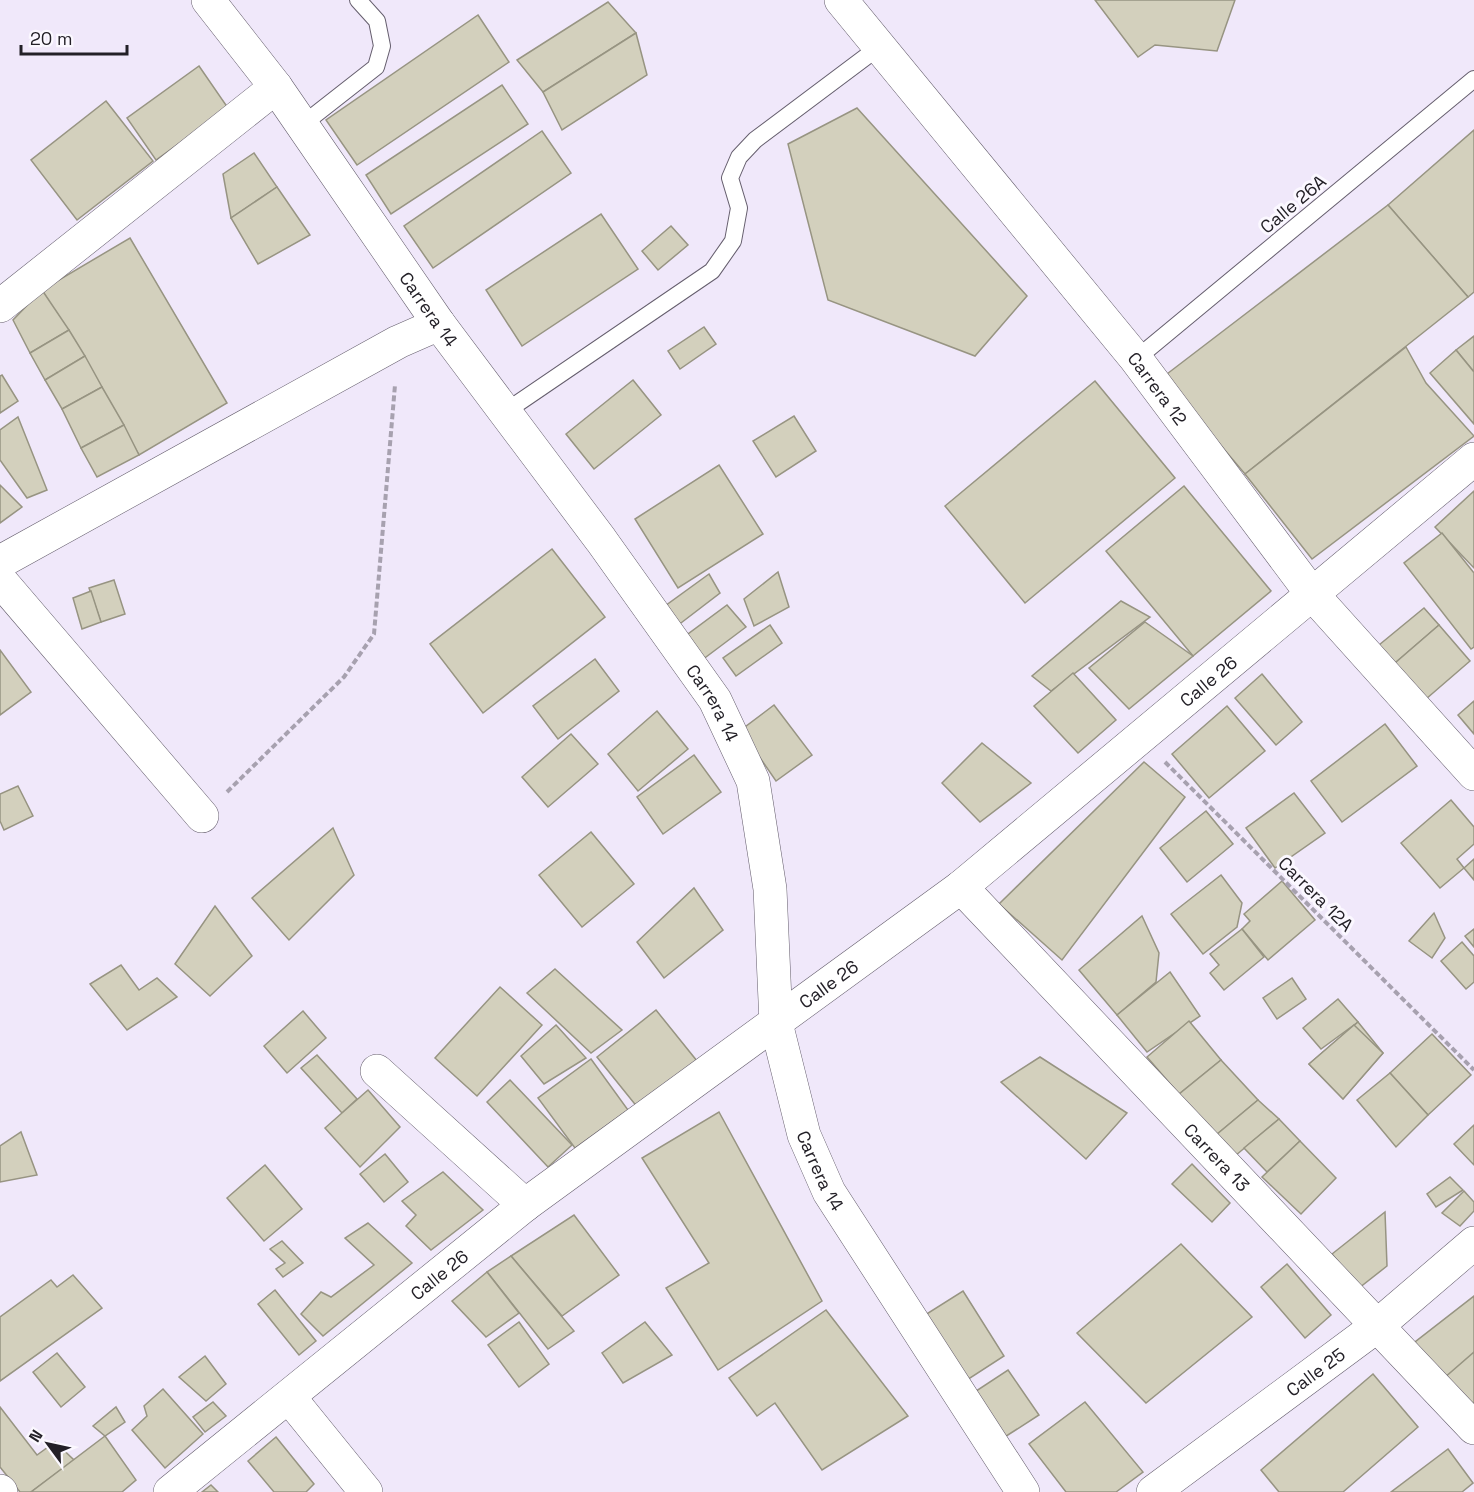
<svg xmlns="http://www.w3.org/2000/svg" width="1474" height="1492" viewBox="0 0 1474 1492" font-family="'Space Grotesk',sans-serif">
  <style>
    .building { fill: #d3d0bd; stroke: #979482; stroke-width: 1.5 }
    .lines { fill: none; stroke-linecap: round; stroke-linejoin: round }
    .service-casing { stroke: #655e6d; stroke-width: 18 }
    .minor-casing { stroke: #655e6d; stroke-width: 34 }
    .path { stroke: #a7a1af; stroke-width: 4; stroke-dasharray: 6 3; stroke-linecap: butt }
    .service { stroke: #fff; stroke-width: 16 }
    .minor { stroke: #fff; stroke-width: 33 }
    .labels { text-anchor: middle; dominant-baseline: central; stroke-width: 6; stroke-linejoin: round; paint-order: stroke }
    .street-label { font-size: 18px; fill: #232027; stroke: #fbf8ff }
  </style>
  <rect width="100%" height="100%" fill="#f0e8fa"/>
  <!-- building -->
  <g class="building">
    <polygon points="1095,0 1235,0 1217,51 1155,45 1138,57"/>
    <polygon points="608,2 636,33 543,92 517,60"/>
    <polygon points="478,15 509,62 357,165 326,120"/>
    <polygon points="636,33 647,75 562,130 543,92"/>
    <polygon points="199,66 228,108 156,160 127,118"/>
    <polygon points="502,85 528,124 391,214 366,175"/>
    <polygon points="106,101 153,161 77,220 31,160"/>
    <polygon points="857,108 1027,296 975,356 828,300 788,144"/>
    <polygon points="1474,130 1474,292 1468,297 1388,205"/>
    <polygon points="542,131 571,173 433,268 404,226"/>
    <polygon points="254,153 277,187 231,218 223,174"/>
    <polygon points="277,187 310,235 258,264 231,218"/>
    <polygon points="1388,205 1468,297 1245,474 1163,377"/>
    <polygon points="601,214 638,269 522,346 486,290"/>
    <polygon points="671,226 688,245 658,270 642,251"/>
    <polygon points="130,238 227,403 139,455 42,290"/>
    <polygon points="42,290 69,330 30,353 13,320"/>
    <polygon points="704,327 716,344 680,369 668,351"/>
    <polygon points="69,330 85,356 45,380 30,353"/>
    <polygon points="1474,336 1474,372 1456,350"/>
    <polygon points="1406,347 1426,383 1474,436 1312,559 1245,474"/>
    <polygon points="1456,350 1474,372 1474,424 1430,373"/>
    <polygon points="85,356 102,387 62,409 45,380"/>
    <polygon points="2,375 18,401 0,413 0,376"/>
    <polygon points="633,380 661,415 594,469 566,434"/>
    <polygon points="1095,381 1175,478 1025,603 945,506"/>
    <polygon points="102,387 124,425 81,448 62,409"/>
    <polygon points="794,416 816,451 776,477 753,441"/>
    <polygon points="18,417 47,490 27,498 0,460 0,430"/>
    <polygon points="124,425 139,455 97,477 81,448"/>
    <polygon points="719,465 763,534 678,588 635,519"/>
    <polygon points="0,485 22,507 0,523"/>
    <polygon points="1184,486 1271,591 1193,656 1106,551"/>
    <polygon points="1474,491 1474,568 1435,527"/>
    <polygon points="1442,533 1474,573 1474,647 1471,649 1404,563"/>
    <polygon points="552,549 605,617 483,713 430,644"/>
    <polygon points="778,572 789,607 754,626 744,599"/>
    <polygon points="709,574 720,593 677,626 665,606"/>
    <polygon points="114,580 125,614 101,622 89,588"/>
    <polygon points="91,591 101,622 82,629 73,598"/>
    <polygon points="1121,601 1150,617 1051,691 1032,676"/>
    <polygon points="727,605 746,627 702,660 684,637"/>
    <polygon points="1424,608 1439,625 1395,663 1379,645"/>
    <polygon points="1145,622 1193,656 1129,709 1089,668"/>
    <polygon points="770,625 782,643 736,676 723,658"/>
    <polygon points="1439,625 1470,661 1426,699 1395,663"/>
    <polygon points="0,650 31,692 0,715"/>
    <polygon points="595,659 619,691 558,739 533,706"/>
    <polygon points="1073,673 1116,720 1078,753 1034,706"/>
    <polygon points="1262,674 1302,722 1276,745 1235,698"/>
    <polygon points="1474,701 1474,734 1458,715"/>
    <polygon points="774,705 812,755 776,781 741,730"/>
    <polygon points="1227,706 1265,751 1209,798 1172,754"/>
    <polygon points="657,711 688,749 638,791 608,754"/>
    <polygon points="1385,724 1417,766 1342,822 1311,781"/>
    <polygon points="571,734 598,764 548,807 522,777"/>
    <polygon points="982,743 1031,783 980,822 942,783"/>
    <polygon points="694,755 721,792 663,834 637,797"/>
    <polygon points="1144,762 1185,797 1062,960 999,904"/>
    <polygon points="18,786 33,816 4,830 0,821 0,794"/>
    <polygon points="1294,793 1325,833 1275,868 1246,828"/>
    <polygon points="1451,800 1474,827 1474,844 1457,859 1464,868 1440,888 1401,843"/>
    <polygon points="1206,811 1233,844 1187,882 1160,848"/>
    <polygon points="333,828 354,875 289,940 252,898"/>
    <polygon points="591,832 634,884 582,927 539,875"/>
    <polygon points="1474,859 1474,880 1464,868"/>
    <polygon points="1221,875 1242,903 1237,927 1203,954 1171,914"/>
    <polygon points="1282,881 1315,920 1268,960 1242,929 1250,921 1244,914"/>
    <polygon points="694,888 723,930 664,978 637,942"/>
    <polygon points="215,906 252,956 210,996 175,964"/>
    <polygon points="1434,913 1445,938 1432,958 1409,941"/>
    <polygon points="1142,916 1159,953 1156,982 1117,1015 1079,970"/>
    <polygon points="1242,929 1264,957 1224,990 1210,973 1219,965 1210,954"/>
    <polygon points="1474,929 1474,947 1465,936"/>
    <polygon points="1462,942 1474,956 1474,982 1466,989 1441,961"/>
    <polygon points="121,965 139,990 157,978 177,997 127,1030 90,984"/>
    <polygon points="555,969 622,1030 591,1053 527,993"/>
    <polygon points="1170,972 1200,1016 1147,1052 1117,1015"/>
    <polygon points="1292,978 1306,999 1277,1019 1263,998"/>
    <polygon points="500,987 542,1025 477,1096 435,1058"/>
    <polygon points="1338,999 1358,1022 1321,1049 1303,1028"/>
    <polygon points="656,1010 697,1061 638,1108 597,1057"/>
    <polygon points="303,1011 326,1038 287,1073 264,1046"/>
    <polygon points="1189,1021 1221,1060 1179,1094 1147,1057"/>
    <polygon points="1358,1022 1383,1053 1343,1099 1309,1064"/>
    <polygon points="556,1025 586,1058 544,1084 521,1056"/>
    <polygon points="1354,1025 1383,1053 1343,1099 1309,1064"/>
    <polygon points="1432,1034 1471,1075 1428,1115 1390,1073"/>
    <polygon points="317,1055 357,1099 342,1113 301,1068"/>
    <polygon points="1040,1057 1127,1113 1086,1159 1001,1082"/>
    <polygon points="591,1059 628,1110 575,1148 538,1098"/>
    <polygon points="1221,1060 1258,1100 1210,1140 1173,1099"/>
    <polygon points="1390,1073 1428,1115 1396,1147 1357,1100"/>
    <polygon points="510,1080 572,1145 548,1167 487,1102"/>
    <polygon points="368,1090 400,1127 360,1167 325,1128"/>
    <polygon points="1258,1100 1279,1119 1229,1161 1210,1140"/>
    <polygon points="719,1112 822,1301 718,1370 666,1288 709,1263 642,1158"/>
    <polygon points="1279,1119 1300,1141 1267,1172 1244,1148"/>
    <polygon points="1474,1125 1474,1165 1454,1144"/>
    <polygon points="21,1132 37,1175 0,1182 0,1146"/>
    <polygon points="1300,1141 1336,1178 1301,1214 1262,1177"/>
    <polygon points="385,1154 408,1182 384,1202 360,1174"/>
    <polygon points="1192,1164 1230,1203 1212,1222 1172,1184"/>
    <polygon points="265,1165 302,1209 264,1241 227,1198"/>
    <polygon points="443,1172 483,1210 431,1250 406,1226 416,1215 402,1201"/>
    <polygon points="1450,1177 1463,1190 1436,1207 1427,1194"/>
    <polygon points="1464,1191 1474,1202 1474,1211 1460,1226 1442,1213"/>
    <polygon points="1385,1212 1387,1266 1359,1288 1332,1254"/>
    <polygon points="574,1215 619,1275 562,1316 511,1256"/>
    <polygon points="368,1223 412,1263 323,1336 301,1314 321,1292 331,1297 374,1265 345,1238"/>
    <polygon points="282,1241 303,1263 283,1277 276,1269 285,1263 270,1249"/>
    <polygon points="1181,1244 1252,1317 1146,1403 1077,1333"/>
    <polygon points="511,1256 574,1331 548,1349 487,1272"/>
    <polygon points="1287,1264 1331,1315 1305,1338 1261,1287"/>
    <polygon points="487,1272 519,1313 486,1337 452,1301"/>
    <polygon points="73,1275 102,1308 0,1381 0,1317 51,1280 57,1287"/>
    <polygon points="275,1290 316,1341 299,1355 258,1304"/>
    <polygon points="963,1291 1004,1356 967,1380 925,1315"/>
    <polygon points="1474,1296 1474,1355 1443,1379 1415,1342"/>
    <polygon points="826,1310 908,1416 822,1470 775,1403 757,1416 729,1378"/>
    <polygon points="519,1322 549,1364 519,1387 488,1345"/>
    <polygon points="645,1322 672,1355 623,1383 602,1353"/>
    <polygon points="1474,1352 1474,1404 1443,1379"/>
    <polygon points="57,1353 85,1387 61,1407 33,1372"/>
    <polygon points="205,1356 226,1384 206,1401 179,1377"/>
    <polygon points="1008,1370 1039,1415 997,1442 967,1397"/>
    <polygon points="1373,1374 1418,1427 1343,1492 1279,1492 1261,1470"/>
    <polygon points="163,1389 203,1434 165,1468 132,1430 147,1416 144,1406"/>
    <polygon points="213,1402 226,1416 205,1432 193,1417"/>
    <polygon points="1085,1402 1143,1472 1116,1492 1066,1492 1029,1444"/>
    <polygon points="0,1407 37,1455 55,1442 74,1460 31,1492 20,1492 0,1467"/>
    <polygon points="116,1407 125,1422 105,1436 93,1426"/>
    <polygon points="105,1436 136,1480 122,1492 31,1492"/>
    <polygon points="276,1437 314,1484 306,1492 274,1492 248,1461"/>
    <polygon points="1448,1449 1473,1483 1462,1492 1391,1492"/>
    <polygon points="211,1485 218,1492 202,1492"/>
  </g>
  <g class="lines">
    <!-- service casing -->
    <g class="service-casing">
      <g id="service">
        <polyline points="302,125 376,67 382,46 377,21 358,0"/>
        <polyline points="1136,359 1474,79"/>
        <polyline points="505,412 712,271 733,241 739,208 730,178 739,157 755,140 879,47"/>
      </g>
    </g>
    <!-- minor casing -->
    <g class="minor-casing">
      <g id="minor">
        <path id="s1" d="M208,0L276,87L439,324L601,540L715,700L753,781L770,889L776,1023L804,1135L829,1192L1023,1492"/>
        <path id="s2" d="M841,0L1136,359L1312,594L1474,774"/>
        <polyline points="0,306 276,87"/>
        <polyline points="0,562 398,342 439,324"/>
        <polyline points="0,580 202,816"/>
        <path id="s3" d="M961,887L1474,1428"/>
        <polyline points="377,1071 525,1205"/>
        <polyline points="289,1397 366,1492"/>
        <polyline points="0,1491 1,1492"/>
        <path id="s4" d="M170,1492L525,1205L961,887L1474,459"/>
        <path id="s5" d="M1153,1492L1377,1326L1474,1243"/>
      </g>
    </g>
    <!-- path -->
    <g class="path">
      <polyline points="1165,762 1474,1070"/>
      <polyline points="227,792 344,677 374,634 395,385"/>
    </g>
    <!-- service -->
    <use href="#service" class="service"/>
    <!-- minor -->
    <use href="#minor" class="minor"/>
  </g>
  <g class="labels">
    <!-- street labels -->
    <g class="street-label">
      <text transform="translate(1293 204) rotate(-40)">Calle 26A</text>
      <text stroke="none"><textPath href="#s1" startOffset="380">Carrera 14</textPath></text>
      <text stroke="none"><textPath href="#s2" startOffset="501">Carrera 12</textPath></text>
      <text stroke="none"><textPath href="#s4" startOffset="1318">Calle 26</textPath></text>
      <text stroke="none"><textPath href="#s1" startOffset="866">Carrera 14</textPath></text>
      <text transform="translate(1316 894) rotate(45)">Carrera 12A</text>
      <text stroke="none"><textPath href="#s4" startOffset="832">Calle 26</textPath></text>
      <text stroke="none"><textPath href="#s3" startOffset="372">Carrera 13</textPath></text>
      <text stroke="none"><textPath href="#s1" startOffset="1352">Carrera 14</textPath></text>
      <text stroke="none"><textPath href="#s4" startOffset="346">Calle 26</textPath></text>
      <text stroke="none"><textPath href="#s5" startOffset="202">Calle 25</textPath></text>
    </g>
  </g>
  <!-- north arrow -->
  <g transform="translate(48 1444) rotate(303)" stroke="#fbf8ff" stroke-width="4.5" paint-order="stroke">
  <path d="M0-4.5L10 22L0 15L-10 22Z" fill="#232027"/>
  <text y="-9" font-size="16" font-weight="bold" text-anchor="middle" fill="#232027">N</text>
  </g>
  <!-- scale -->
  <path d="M21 45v9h106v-9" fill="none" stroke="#232027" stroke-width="3"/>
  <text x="30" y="45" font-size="18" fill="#232027" stroke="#fbf8ff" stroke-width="4.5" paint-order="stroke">20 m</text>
</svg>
